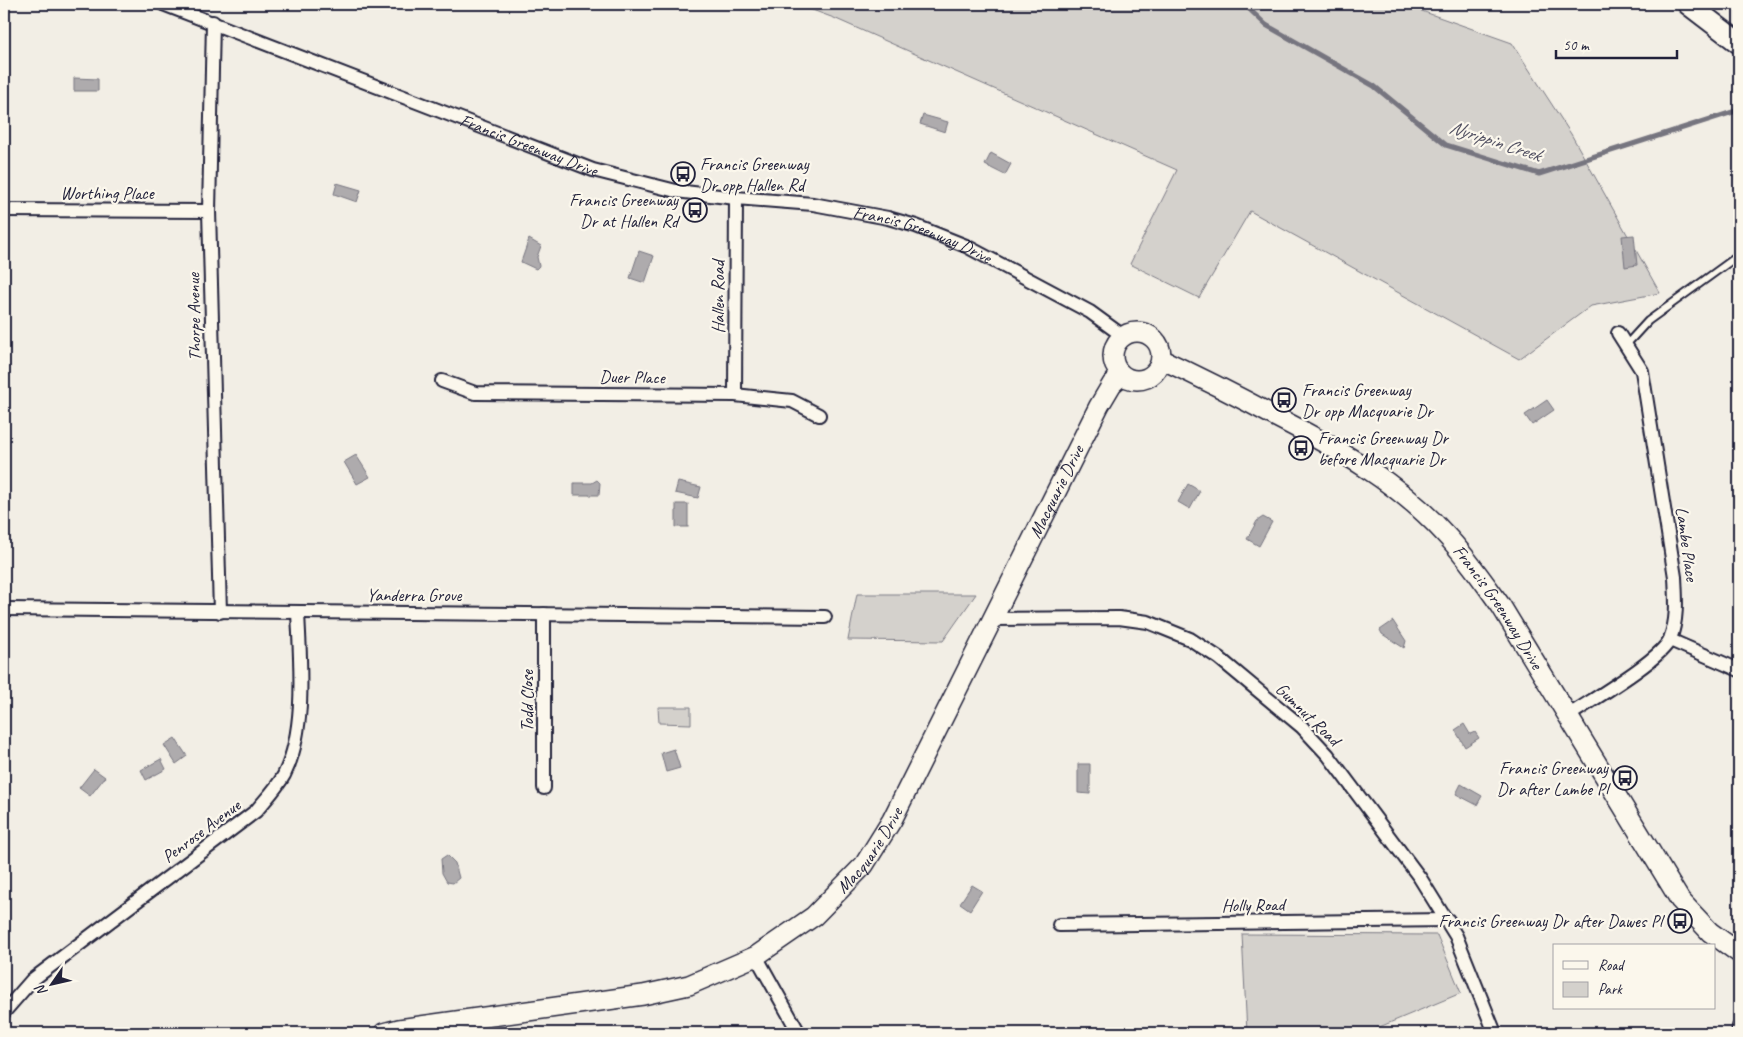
<svg xmlns="http://www.w3.org/2000/svg" width="1743" height="1037" viewBox="0 0 1743 1037" font-family="Caveat,sans-serif">
  <style>
    .green { fill: #d4d1cc; stroke: #7b7a84 }
    .water { fill: #aeabad; stroke: #76747f }
    .lines { fill: none; stroke-linecap: round; stroke-linejoin: round }
    .stream { stroke: #76747f; stroke-width: 5 }
    .service-casing { stroke: #22223b; stroke-width: 10 }
    .minor-casing { stroke: #22223b; stroke-width: 16 }
    .secondary-casing { stroke: #22223b; stroke-width: 22 }
    .primary-casing { stroke: #22223b; stroke-width: 24 }
    .service { stroke: #fbf7ec; stroke-width: 6 }
    .minor { stroke: #fbf7ec; stroke-width: 12 }
    .secondary { stroke: #fbf7ec; stroke-width: 19 }
    .primary { stroke: #fbf7ec; stroke-width: 20 }
    .labels { text-anchor: middle; dominant-baseline: central; stroke-width: 4.5; stroke-linejoin: round; paint-order: stroke }
    .street-label { font-size: 18px; fill: #22223b; stroke: #fbf7ec }
    .poi-label { font-size: 18px; fill: #22223b; stroke: #fbf7ec; text-anchor: start }
    .water-label { font-size: 19px; font-style: italic; fill: #535263; stroke: #fbf7ec }
  </style>
  <rect width="100%" height="100%" fill="#f2eee5"/>
  <filter id="ink" filterUnits="userSpaceOnUse"><feTurbulence type="fractalNoise" baseFrequency=".02" numOctaves="2"/><feDisplacementMap in="SourceGraphic" scale="10" xChannelSelector="R" yChannelSelector="G"/><feConvolveMatrix kernelMatrix="1 2 1 2 8 2 1 2 1" color-interpolation-filters="sRGB"/></filter>
  <g filter="url(#ink)">
    <!-- green -->
    <g class="green">
      <polygon points="796,4 1402,4 1512,43 1571,134 1660,293 1591,306 1519,359 1250,211 1199,298 1130,264 1177,170 834,18"/>
      <polygon points="857,594 976,594 943,641 848,640"/>
      <polygon points="658,707 691,707 691,724 659,723"/>
      <polygon points="1242,934 1437,935 1461,993 1365,1033 1247,1033"/>
    </g>
    <!-- water -->
    <g class="water">
      <polygon points="74,78 98,79 98,91 74,91"/>
      <polygon points="923,115 948,122 945,132 920,124"/>
      <polygon points="991,153 1011,164 1005,175 985,165"/>
      <polygon points="337,183 361,190 357,202 334,194"/>
      <polygon points="1634,235 1637,265 1625,267 1622,236"/>
      <polygon points="529,239 541,246 537,257 539,266 536,269 521,262"/>
      <polygon points="639,251 654,256 645,283 630,278"/>
      <polygon points="1547,400 1554,410 1532,425 1525,415"/>
      <polygon points="356,455 370,477 357,484 344,462"/>
      <polygon points="597,480 600,483 599,495 574,495 574,483 592,483"/>
      <polygon points="678,482 701,487 698,498 675,493"/>
      <polygon points="1188,484 1200,491 1190,509 1178,502"/>
      <rect x="676" y="504" width="12" height="23"/>
      <polygon points="1263,517 1272,522 1259,546 1247,539 1257,521"/>
      <polygon points="1393,621 1406,641 1404,648 1382,634 1380,630"/>
      <polygon points="1464,724 1470,734 1475,732 1479,738 1465,747 1455,730"/>
      <polygon points="175,738 187,756 176,764 164,745"/>
      <polygon points="674,749 680,768 666,772 661,753"/>
      <polygon points="161,759 166,769 146,780 141,770"/>
      <polygon points="1078,764 1090,764 1090,794 1078,793"/>
      <polygon points="94,769 105,777 90,796 79,788"/>
      <polygon points="1461,784 1482,796 1477,805 1456,794"/>
      <polygon points="447,855 455,863 459,878 453,883 447,882 442,873 441,859"/>
      <polygon points="972,885 982,891 970,910 960,903"/>
    </g>
    <g class="lines">
      <!-- stream -->
      <polyline class="stream" points="1244,4 1266,25 1374,86 1446,145 1539,174 1739,110"/>
      <!-- service casing -->
      <g class="service-casing">
        <polyline id="service" points="1626,345 1648,321 1739,255"/>
      </g>
      <!-- minor casing -->
      <g class="minor-casing">
        <g id="minor">
          <path id="s1" d="M163,4L593,170L676,191L736,198L813,204L888,218L916,226L966,246L1090,312L1123,336"/>
          <polyline points="213,22 209,211 220,612"/>
          <polyline points="4,210 209,211"/>
          <polyline points="442,381 475,393 735,395 792,401 819,415"/>
          <polyline points="735,395 736,198"/>
          <polyline points="4,609 825,617"/>
          <polyline points="991,619 1119,618 1148,622 1190,639 1219,658 1302,727 1328,755 1420,878 1456,936 1495,1033"/>
          <polyline points="1670,640 1739,670"/>
          <path d="M1568,716C1590,701 1661,660 1670,639C1678,619 1676,598 1675,577L1642,371L1618,333"/>
          <polyline points="544,788 544,614"/>
          <polyline points="1059,925 1448,920"/>
          <polyline points="756,956 799,1033"/>
          <path d="M4,1012L32,980L256,811C265,800 277,788 284,775C307,729 300,662 298,612"/>
          <polyline points="1738,1033 1739,1027"/>
        </g>
      </g>
      <!-- secondary casing -->
      <g class="secondary-casing">
        <g id="secondary">
          <circle cx="1137" cy="356" r="24"/>
          <path id="s2" d="M1161,359C1202,378 1241,398 1280,419C1340,450 1399,483 1445,534C1466,556 1483,581 1501,606L1680,900L1710,932L1739,953"/>
          <path id="s3" d="M384,1033L399,1029L643,995L689,985L756,956L814,916L864,865L892,820L1099,406L1112,384L1122,375"/>
        </g>
      </g>
      <!-- primary casing -->
      <g class="primary-casing">
        <polyline id="primary" points="1688,4 1739,43"/>
      </g>
      <!-- service -->
      <use href="#service" class="service"/>
      <!-- minor -->
      <use href="#minor" class="minor"/>
      <!-- secondary -->
      <use href="#secondary" class="secondary"/>
      <!-- primary -->
      <use href="#primary" class="primary"/>
    </g>
  </g>
  <!-- icons -->
  <defs>
    <g id="bus-ring" transform="scale(1.25)"><circle r="9.5" fill="#fbf7ec" stroke="#22223b" stroke-width="1.5"/><path d="M-5-6H5V4H4V6H2V4H-2V6H-4V4H-5ZM-3.5-4V0h7V-4ZM-3.5 1.2v1.5H-2V1.2ZM2 1.2v1.5H3.5V1.2Z" fill="#22223b"/></g>
  </defs>
  <g fill-rule="evenodd">
    <use href="#bus-ring" x="683" y="174"/>
    <use href="#bus-ring" x="695" y="210"/>
    <use href="#bus-ring" x="1284" y="400"/>
    <use href="#bus-ring" x="1301" y="448"/>
    <use href="#bus-ring" x="1625" y="778"/>
    <use href="#bus-ring" x="1680" y="921"/>
  </g>
  <g class="labels">
    <!-- street labels -->
    <g class="street-label">
      <text stroke="none"><textPath href="#s1" startOffset="392">Francis Greenway Drive</textPath></text>
      <text x="107" y="193">Worthing Place</text>
      <text stroke="none"><textPath href="#s1" startOffset="798">Francis Greenway Drive</textPath></text>
      <text transform="translate(718 297) rotate(-90)">Hallen Road</text>
      <text transform="translate(194 317) rotate(-91)">Thorpe Avenue</text>
      <text transform="translate(632 377) rotate(1)">Duer Place</text>
      <text stroke="none"><textPath href="#s3" startOffset="944">Macquarie Drive</textPath></text>
      <text transform="translate(1687 544) rotate(82)">Lambe Place</text>
      <text x="414" y="595">Yanderra Grove</text>
      <text stroke="none"><textPath href="#s2" startOffset="426">Francis Greenway Drive</textPath></text>
      <text transform="translate(527 701) rotate(-90)">Todd Close</text>
      <text transform="translate(1308 714) rotate(44)">Gumnut Road</text>
      <text transform="translate(201 831) rotate(-37)">Penrose Avenue</text>
      <text stroke="none"><textPath href="#s3" startOffset="539">Macquarie Drive</textPath></text>
      <text transform="translate(1253 905) rotate(-1)">Holly Road</text>
    </g>
    <!-- poi labels -->
    <g class="poi-label">
      <text x="700" y="164">Francis Greenway<tspan x="700" dy="21">Dr opp Hallen Rd</tspan></text>
      <text x="678" y="200" text-anchor="end">Francis Greenway<tspan x="678" dy="21">Dr at Hallen Rd</tspan></text>
      <text x="1302" y="390">Francis Greenway<tspan x="1302" dy="21">Dr opp Macquarie Dr</tspan></text>
      <text x="1318" y="438">Francis Greenway Dr<tspan x="1318" dy="21">before Macquarie Dr</tspan></text>
      <text x="1608" y="768" text-anchor="end">Francis Greenway<tspan x="1608" dy="21">Dr after Lambe Pl</tspan></text>
      <text x="1662" y="921" text-anchor="end">Francis Greenway Dr after Dawes Pl</text>
    </g>
    <!-- water labels -->
    <g class="water-label">
      <text transform="translate(1495 141) rotate(18)">Nyrippin Creek</text>
    </g>
  </g>
  <!-- margin -->
  <rect width="1743" height="1037" fill="none" stroke="#fbf7ec" stroke-width="20"/>
  <rect x="10" y="10" width="1723" height="1017" fill="none" stroke="#22223b" stroke-width="2" filter="url(#ink)"/>
  <!-- legend -->
  <rect x="1553" y="944" width="162" height="65" fill="#fbf7ec" stroke="#a4a2a5"/>
  <rect x="1563" y="961" width="25" height="8" fill="#fbf7ec" stroke="#a4a2a5"/>
  <text x="1598" y="970" font-size="15" fill="#22223b">Road</text>
  <rect x="1563" y="982" width="25" height="15" fill="#d4d1cc" stroke="#a4a2a5"/>
  <text x="1598" y="994" font-size="15" fill="#22223b">Park</text>
  <!-- north arrow -->
  <g transform="translate(52 984) rotate(236)" stroke="#fbf7ec" stroke-width="4" paint-order="stroke">
  <path d="M0-4L9 19L0 12L-9 19Z" fill="#22223b"/>
  <text y="-8" font-size="14" font-weight="bold" text-anchor="middle" fill="#22223b">N</text>
  </g>
  <!-- scale -->
  <path d="M1556 50v8h121v-8" fill="none" stroke="#22223b" stroke-width="2.5"/>
  <text x="1563" y="50" font-size="15" fill="#22223b" stroke="#fbf7ec" stroke-width="4" paint-order="stroke">50 m</text>
</svg>
